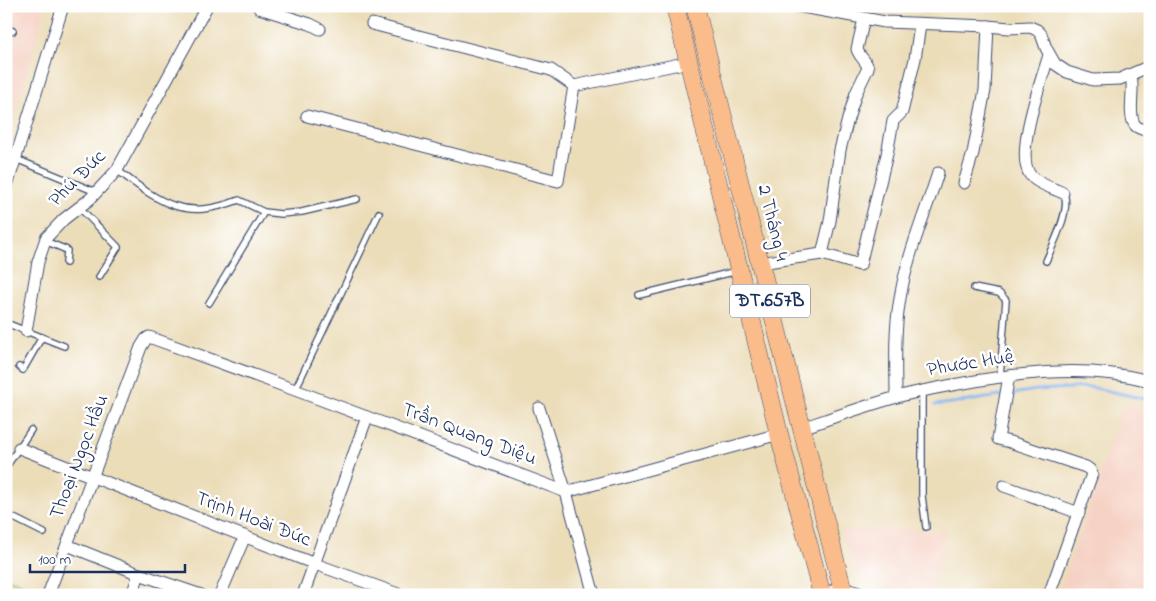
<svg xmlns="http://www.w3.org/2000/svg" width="1156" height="601" viewBox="0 0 1156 601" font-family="'Indie Flower',sans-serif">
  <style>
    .built { fill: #f6d2c4 }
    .green { fill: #bbd276; stroke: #6b806a }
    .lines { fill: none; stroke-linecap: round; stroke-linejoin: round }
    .stream { stroke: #81b4ee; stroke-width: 3 }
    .lane-casing { stroke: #3a496c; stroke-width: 8 }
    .street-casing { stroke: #3a496c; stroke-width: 13 }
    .secondary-casing { stroke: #3a496c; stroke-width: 17 }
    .primary-casing { stroke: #3a496c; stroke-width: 19 }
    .lane { stroke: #fff; stroke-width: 5.5 }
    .street { stroke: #fff; stroke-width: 11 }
    .secondary { stroke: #fde4d1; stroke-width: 15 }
    .primary { stroke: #fabc8b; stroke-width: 18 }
    .labels { text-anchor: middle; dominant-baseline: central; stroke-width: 5; stroke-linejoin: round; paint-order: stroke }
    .shield { fill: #fff; stroke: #5f6d8e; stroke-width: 1 }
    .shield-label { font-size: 19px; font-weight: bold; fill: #1b2f5e }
    .street-label { font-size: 20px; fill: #1b2f5e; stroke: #fff }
  </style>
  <rect width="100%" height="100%" fill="#fff"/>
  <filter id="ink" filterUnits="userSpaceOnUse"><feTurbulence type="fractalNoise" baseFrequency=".02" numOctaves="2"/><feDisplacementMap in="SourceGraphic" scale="10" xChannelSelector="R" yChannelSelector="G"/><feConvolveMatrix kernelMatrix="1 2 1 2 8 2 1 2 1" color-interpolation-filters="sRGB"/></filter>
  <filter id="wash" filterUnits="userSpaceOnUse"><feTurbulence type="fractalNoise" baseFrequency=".0096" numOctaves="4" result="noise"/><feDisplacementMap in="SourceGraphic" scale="20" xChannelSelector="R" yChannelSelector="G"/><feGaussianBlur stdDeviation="1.12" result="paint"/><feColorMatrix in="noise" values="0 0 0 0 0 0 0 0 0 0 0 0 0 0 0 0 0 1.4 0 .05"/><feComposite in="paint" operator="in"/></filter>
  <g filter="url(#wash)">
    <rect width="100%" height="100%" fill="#ecddb9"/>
    <!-- built -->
    <g class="built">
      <polygon points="6,6 46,6 6,145"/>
      <polygon points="1123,405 1150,411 1150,595 1058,595"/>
      <polygon points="869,529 946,531 945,544 928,595 912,595 866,580 856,570 840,532"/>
    </g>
    <!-- green -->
    <polygon class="green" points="6,577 41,591 39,595 6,595"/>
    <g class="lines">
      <!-- stream -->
      <polyline class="stream" points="935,405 968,401 1037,390 1090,387 1150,400"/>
    </g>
  </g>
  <g filter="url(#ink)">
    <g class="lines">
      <!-- lane casing -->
      <g class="lane-casing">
        <g id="lane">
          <polyline points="6,28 13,31"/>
          <polyline points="16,159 96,192"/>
          <path d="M117,170C162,204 183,221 239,200L264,212L281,214L302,212L357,199"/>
          <polyline points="79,207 118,247 99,277"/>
          <polyline points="45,241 67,250 66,263"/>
          <path d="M1046,261C1052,247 1073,206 1063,193"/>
          <polyline points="974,288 999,293 1006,300 1000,377"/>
          <polyline points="639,295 737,271"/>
          <polyline points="209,303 264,212"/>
          <polyline points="6,323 64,346"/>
          <polyline points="19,367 23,370 42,337"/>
          <polyline points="295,390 379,213"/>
          <polyline points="922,391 922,496 926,527"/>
          <polyline points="6,467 31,430"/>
          <polyline points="6,514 44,533"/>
        </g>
      </g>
      <!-- street casing -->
      <g class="street-casing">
        <g id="street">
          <polyline points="260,6 259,8 310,24 320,29"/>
          <polyline points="797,6 885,22 988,26 1009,28 1030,27 1037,30 1041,34 1046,48 1055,64 1067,72 1093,80 1120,79 1150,66"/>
          <polyline points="372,24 551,70 574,86"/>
          <path d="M1049,55C1042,79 1012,159 1032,177C1040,185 1053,188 1063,193"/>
          <path d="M1131,76C1135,89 1127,115 1135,125C1138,129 1145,130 1150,131"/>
          <polyline points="307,116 558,181 574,86 689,62"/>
          <polyline points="964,183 973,153 985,90 988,26"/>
          <polyline points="6,189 63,6"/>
          <path d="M822,254L830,221L840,150L848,119L856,93L868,68C866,60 859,57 857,49L864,19"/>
          <polyline points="760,263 822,254 860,265 887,154 893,121 902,112 915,59 920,25"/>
          <polyline points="26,331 38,262 46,238 64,219 90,199 117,170 207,6"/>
          <polyline points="1009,376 998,439 1010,442 1086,467 1090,470 1092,474 1049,595"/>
          <path d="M896,397C896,367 894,335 899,305C905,260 924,217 938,173"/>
          <polyline points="539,408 566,492 594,595"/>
          <path d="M802,428C834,417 865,406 897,397C919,391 942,387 964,383C1026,372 1088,365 1150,381"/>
          <polyline points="19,448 315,564 401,595"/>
          <polyline points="1004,486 1079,513"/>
          <polyline points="67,545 139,574 201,595"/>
          <polyline points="48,595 141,347 146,339 149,337 295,390 566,492 779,434"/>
          <polyline points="132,595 139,574"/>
          <polyline points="220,595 245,536"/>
          <polyline points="303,595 367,417"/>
        </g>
      </g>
      <!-- secondary casing -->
      <g class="secondary-casing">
        <polyline id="secondary" points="824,595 843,590 859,595"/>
      </g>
      <!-- primary casing -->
      <g class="primary-casing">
        <g id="primary">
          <polyline points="675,6 779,434 822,595"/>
          <polyline points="695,6 844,595"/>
        </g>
      </g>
      <!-- lane -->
      <use href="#lane" class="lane"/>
      <!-- street -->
      <use href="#street" class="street"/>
      <!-- secondary -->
      <use href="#secondary" class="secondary"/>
      <!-- primary -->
      <use href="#primary" class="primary"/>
    </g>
  </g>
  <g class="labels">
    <!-- shield labels -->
    <rect class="shield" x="730" y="284.5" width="80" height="33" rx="4"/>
    <g class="shield-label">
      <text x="770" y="301">ĐT.657B</text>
    </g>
    <!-- street labels -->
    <g class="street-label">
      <text transform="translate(78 179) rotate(-45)">Phú Đức</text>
      <text transform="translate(772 223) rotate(76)">2 Tháng 4</text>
      <text transform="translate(971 364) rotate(-9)">Phước Huệ</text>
      <text transform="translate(469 435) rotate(21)">Trần Quang Diệu</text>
      <text transform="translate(80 457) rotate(-69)">Thoại Ngọc Hầu</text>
      <text transform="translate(253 520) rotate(21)">Trịnh Hoài Đức</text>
    </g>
  </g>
  <!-- margin -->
  <rect width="1156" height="601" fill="none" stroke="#fff" stroke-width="25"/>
  <!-- scale -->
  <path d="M30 564v8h155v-8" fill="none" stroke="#1b2f5e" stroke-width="2.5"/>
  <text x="38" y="564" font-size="15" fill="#1b2f5e" stroke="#ffffff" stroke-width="4" paint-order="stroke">100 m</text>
</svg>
